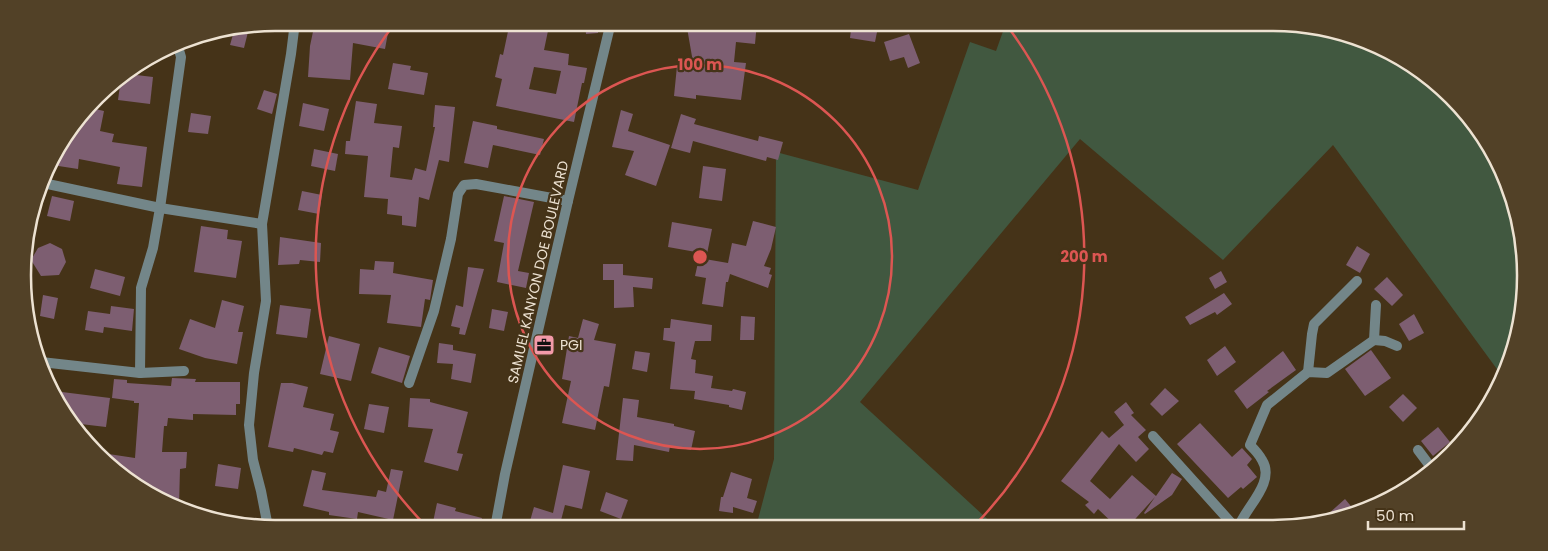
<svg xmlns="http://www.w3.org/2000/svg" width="1548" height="551" viewBox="0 0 1548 551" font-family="Poppins,sans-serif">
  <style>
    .green { fill: #415840 }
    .building { fill: #7d5e71; fill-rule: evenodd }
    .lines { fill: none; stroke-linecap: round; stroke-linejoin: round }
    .minor { stroke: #738689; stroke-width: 10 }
    .tertiary { stroke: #738689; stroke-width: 10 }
    .ring { fill: none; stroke: #dc5652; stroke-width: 2.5 }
    .labels { text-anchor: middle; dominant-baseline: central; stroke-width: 4.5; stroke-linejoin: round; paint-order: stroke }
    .street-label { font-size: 14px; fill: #ede2d2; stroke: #453318 }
    .poi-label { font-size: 14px; fill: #ede2d2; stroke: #453318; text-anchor: start }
    .rim { fill: none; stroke: #ede2d2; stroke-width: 2.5 }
    .centre { fill: #dc5652; stroke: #453318; stroke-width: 2.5 }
    .ring-label { font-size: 15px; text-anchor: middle; font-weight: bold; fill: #dc5652; stroke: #453318; stroke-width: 4.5; stroke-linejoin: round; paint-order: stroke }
  </style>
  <rect width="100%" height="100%" fill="#453318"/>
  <!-- green -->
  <polygon class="green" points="1272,22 1338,31 1426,75 1491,149 1523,242 1517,341 1502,376 1333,145 1223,260 1080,139 860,402 996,527 756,527 774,459 776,152 918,190 970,42 996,51 1006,23"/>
  <!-- building -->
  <g class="building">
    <polygon points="315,22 390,22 385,49 353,43 350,80 308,77 310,46"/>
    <path d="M510,22H533L549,26L544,50L569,54L568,65L587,68L584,83H582L574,122L496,106L502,79L495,77L500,54L503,55ZM534,67L561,71L556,94L529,89Z"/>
    <polygon points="585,22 598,22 598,33 586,34"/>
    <polygon points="686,22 757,22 755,44 736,42 734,62 746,63 741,100 696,95 696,99 674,96 677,66 694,68"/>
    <polygon points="852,22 879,22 875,42 850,38"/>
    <polygon points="249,28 244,48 230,45 234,31"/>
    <polygon points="909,34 920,63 908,68 904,57 890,61 884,42"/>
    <polygon points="393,63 411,66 410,70 428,73 424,95 388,89"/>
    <polygon points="128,74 153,77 150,104 118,100 121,78"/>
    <polygon points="264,90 277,94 272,114 257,109"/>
    <polygon points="356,101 377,104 374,123 402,126 399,148 393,147 390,177 412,180 415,168 426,171 435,127 433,127 435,105 455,107 449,162 439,160 429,200 419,197 416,227 402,225 402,216 387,214 388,199 364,197 368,156 345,154 346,141 350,141"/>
    <polygon points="303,103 329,109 324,131 299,126"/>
    <polygon points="91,108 104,111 100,131 114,134 112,142 147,147 142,187 117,184 120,167 79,159 78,169 52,165 53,158"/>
    <polygon points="621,110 633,114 628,131 670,145 656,186 625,175 634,151 612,147"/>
    <polygon points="191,113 211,116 208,134 188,132"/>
    <polygon points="681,114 696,119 694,124 758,141 759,136 783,142 778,160 767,157 766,161 693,141 690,153 671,148"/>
    <polygon points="473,121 497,126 497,129 544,139 540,155 493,145 488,168 464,163"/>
    <polygon points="314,149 338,154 335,171 311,166"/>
    <polygon points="703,166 726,169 722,201 699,198"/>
    <polygon points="302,191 322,195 319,214 298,210"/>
    <polygon points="52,196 74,201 70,221 47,216"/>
    <polygon points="504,196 534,202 518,271 529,273 526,288 497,282 504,243 494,241"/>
    <polygon points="753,221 776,227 771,249 764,266 771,268 769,274 772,275 768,288 730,274 728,282 726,282 723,307 702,304 706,278 695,276 699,258 728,263 732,243 746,246"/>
    <polygon points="672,222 712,229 707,254 668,247"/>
    <polygon points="201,226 228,230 227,239 242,241 236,278 194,272"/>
    <polygon points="280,237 321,243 320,262 300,260 299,264 278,265"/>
    <polygon points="50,243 62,249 66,262 59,275 41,276 31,260 38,248"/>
    <polygon points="1357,246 1370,254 1360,273 1346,265"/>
    <polygon points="375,261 394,262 393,273 433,280 430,300 425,299 421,327 387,323 391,295 359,294 360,269 374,270"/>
    <polygon points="603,264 623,264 623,275 653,278 652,289 633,287 634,307 614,308 614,280 603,280"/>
    <polygon points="468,267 484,269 465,335 459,334 460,328 451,326 456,305 463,307"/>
    <polygon points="95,269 125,277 120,296 90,288"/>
    <polygon points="1221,271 1227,282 1215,289 1209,278"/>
    <polygon points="1387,277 1403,295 1392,306 1374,289"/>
    <polygon points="1224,293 1232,304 1217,315 1215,312 1190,325 1185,317"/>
    <polygon points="43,295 58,298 54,319 40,316"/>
    <polygon points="222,300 244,306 238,332 243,332 237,364 205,358 179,349 190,319 215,328"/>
    <polygon points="280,305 311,309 307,338 276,334"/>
    <polygon points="111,306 134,309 132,331 104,327 103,333 85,330 88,311 110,314"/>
    <polygon points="492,309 508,312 504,331 489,328"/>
    <polygon points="1414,314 1424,333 1409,341 1399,324"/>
    <polygon points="741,316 755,317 754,340 740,340"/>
    <polygon points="583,319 599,324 594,340 616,344 609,387 604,386 595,430 562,423 571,381 562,379 569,336 578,338"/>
    <polygon points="671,319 712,325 711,341 695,341 691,359 696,360 695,373 713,376 711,388 732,391 733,389 746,392 742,410 729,407 729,405 694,399 695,391 670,389 675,342 663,340 664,328 670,328"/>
    <polygon points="329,336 360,344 351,381 320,374"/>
    <polygon points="439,343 453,345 453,350 476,354 471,383 451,379 453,364 437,363"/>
    <polygon points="1225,346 1236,362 1217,376 1207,360"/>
    <polygon points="379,347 410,356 402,383 371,373"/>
    <polygon points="1371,350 1391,378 1365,396 1345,369"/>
    <polygon points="635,351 650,353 647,372 632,369"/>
    <polygon points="1283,351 1296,370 1267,391 1269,392 1247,409 1234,391"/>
    <polygon points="172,378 196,379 195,382 240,382 240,404 236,404 236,415 193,414 193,420 168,418 167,426 164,426 162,452 187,452 186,468 180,469 179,506 135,486 102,453 135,458 139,403 134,403 134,401 112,398 114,379 127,380 127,383 171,386"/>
    <polygon points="281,383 292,383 308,387 303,407 334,414 330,430 339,432 333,453 324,451 322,455 294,448 293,452 268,447"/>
    <polygon points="1165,388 1179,401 1162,416 1150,404"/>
    <polygon points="54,391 110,398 106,427 72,423 65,416"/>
    <polygon points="1403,394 1417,408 1403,422 1389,407"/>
    <polygon points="410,398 430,399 430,402 468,412 457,453 463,454 458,471 424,462 433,429 408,427"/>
    <polygon points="623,398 639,400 637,417 674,424 674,426 695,431 691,450 670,446 669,452 634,445 633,461 616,460"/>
    <polygon points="1126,402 1134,413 1131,415 1146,430 1138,437 1149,449 1136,462 1119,444 1090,481 1110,499 1132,475 1156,496 1172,473 1182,479 1172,495 1145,514 1144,513 1155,497 1128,527 1117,527 1098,509 1094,514 1085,505 1089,502 1061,481 1102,431 1109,438 1124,425 1114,412"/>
    <polygon points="369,404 389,407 384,433 364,429"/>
    <polygon points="1200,423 1232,457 1242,448 1252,459 1247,465 1257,477 1243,489 1241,487 1228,498 1177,444"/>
    <polygon points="1438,427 1450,442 1433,456 1421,441"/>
    <polygon points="218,464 241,468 238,489 215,486"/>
    <polygon points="563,465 590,471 582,509 565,505 559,528 550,528 530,521 534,507 553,513"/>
    <polygon points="391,469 403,471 393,520 358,512 357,519 329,515 329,512 303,506 312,470 326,473 322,490 376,497 378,490 386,492"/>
    <polygon points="731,472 752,479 747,498 757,501 753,513 733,507 733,513 719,511 721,497 723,497"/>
    <polygon points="606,492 628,500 621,519 600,511"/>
    <polygon points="1345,499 1355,511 1318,523"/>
    <polygon points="437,503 456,508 455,511 482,518 479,528 438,528 432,527"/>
  </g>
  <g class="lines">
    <!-- minor -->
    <g class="minor">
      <polyline points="177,43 181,57 160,208 153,248 141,288 140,373 184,371"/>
      <polyline points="43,183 160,208 262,224"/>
      <polyline points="1376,305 1374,340 1385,341 1397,346"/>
      <polyline points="41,362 140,373"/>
      <polyline points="1308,372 1312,334 1314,324 1357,281"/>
      <polyline points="409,383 434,311 451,239 458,194 464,185 476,184 568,201"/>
      <polyline points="1153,436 1234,526"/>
      <polyline points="1418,450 1433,470"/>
      <path d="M1239,526C1246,507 1276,482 1262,460C1259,454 1254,449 1250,445L1267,405L1308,372L1327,373L1374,340"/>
      <polyline points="268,527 261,491 253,460 249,425 254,373 266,301 262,224 291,54 295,22"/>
    </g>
    <!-- tertiary -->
    <polyline class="tertiary" points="495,528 505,474 568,201 611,22"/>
  </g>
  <!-- distance rings -->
  <g class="ring">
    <circle cx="700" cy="257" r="192"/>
    <path d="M426 526A384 384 0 0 1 395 23M1005 23A384 384 0 0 1 974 526"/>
  </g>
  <!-- icons -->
  <defs>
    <g id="office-square" transform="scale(1.125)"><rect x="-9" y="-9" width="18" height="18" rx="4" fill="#f39aa9" stroke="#453318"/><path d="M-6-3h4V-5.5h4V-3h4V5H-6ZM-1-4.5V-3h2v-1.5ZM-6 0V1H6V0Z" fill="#111"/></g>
  </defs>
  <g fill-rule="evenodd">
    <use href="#office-square" x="544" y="345"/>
  </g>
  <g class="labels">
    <!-- street labels -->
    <g class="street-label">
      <text transform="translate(538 272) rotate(-77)">SAMUEL KANYON DOE BOULEVARD</text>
    </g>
    <!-- poi labels -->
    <g class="poi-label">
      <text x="560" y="345">PGI</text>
    </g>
  </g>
  <!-- crop -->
  <path d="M0 0H1548V551H0ZM275 31H1273A244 244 0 0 1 1517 275V276A244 244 0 0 1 1273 520H275A244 244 0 0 1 31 276V275A244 244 0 0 1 275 31Z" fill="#524127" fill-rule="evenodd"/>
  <path class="rim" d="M275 31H1273A244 244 0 0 1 1517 275V276A244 244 0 0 1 1273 520H275A244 244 0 0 1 31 276V275A244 244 0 0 1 275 31Z"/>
  <circle cx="700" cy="257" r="8" class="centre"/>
  <g class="ring-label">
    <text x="700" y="70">100 m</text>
    <text x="1084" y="262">200 m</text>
  </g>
  <!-- scale -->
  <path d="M1368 521v8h96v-8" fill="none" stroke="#ede2d2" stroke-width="2.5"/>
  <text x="1376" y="521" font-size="15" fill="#ede2d2" stroke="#453318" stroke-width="4" paint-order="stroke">50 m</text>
</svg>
